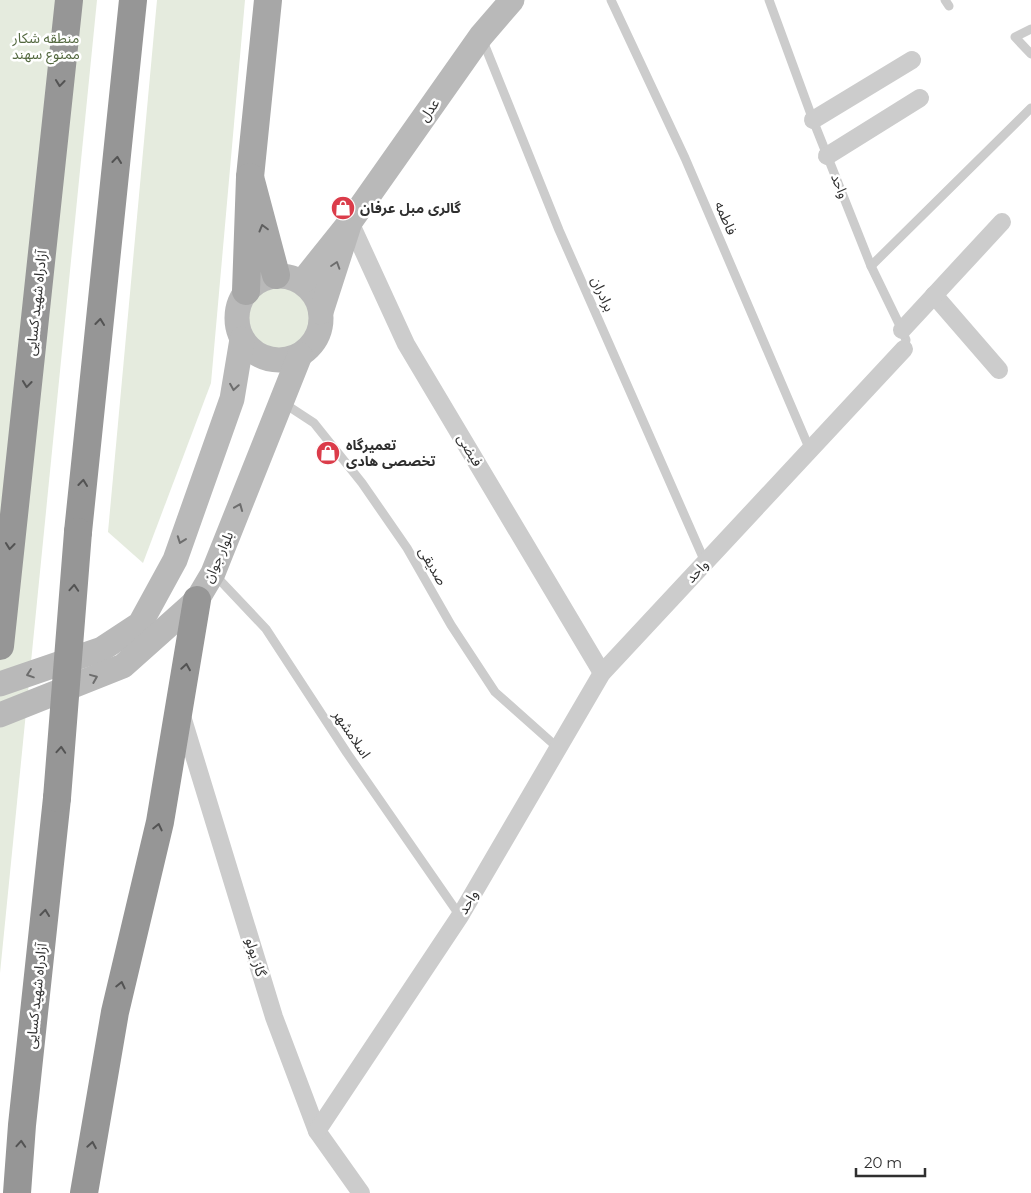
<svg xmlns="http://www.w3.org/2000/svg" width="1031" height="1193" viewBox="0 0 1031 1193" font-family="Montserrat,'Noto Sans Arabic',sans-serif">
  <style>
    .green { fill: #e5ebde }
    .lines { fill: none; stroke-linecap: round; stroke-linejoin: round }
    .lane { stroke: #ccc; stroke-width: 9 }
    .street { stroke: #ccc; stroke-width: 18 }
    .secondary { stroke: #b9b9b9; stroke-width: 25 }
    .primary { stroke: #a7a7a7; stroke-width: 28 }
    .highway { stroke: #969696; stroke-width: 28 }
    .highway-bridge { stroke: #969696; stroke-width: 28 }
    .oneway { stroke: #535353 }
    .oneway2 { stroke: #5f5f5f }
    .oneway3 { stroke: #6d6d6d }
    .labels { text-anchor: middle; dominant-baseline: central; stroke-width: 5; stroke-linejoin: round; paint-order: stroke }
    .park-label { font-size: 14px; fill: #53683f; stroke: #fff }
    .street-label { font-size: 14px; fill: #2f2f2f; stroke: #fff }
    .poi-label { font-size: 14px; font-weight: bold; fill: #2f2f2f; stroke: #fff; text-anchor: start }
  </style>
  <rect width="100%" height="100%" fill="#fff"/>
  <!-- green -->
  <g class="green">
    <polygon points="0,0 97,0 0,973"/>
    <polygon points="157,0 245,0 211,383 143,563 108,532"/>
    <circle cx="279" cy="319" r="34"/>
  </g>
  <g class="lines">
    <!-- lane -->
    <g class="lane">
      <polyline points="611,0 685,158 810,450"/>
      <polyline points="769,0 813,120 871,266 902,330 906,340 904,349"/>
      <polyline points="945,0 949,6"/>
      <polyline points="1031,29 1015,37 1031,54"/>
      <polyline points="483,41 559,230 705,562"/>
      <polyline points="871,266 1031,108"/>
      <polyline points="282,402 314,423 362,483 407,548 451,625 495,692 558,748"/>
      <polyline points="214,574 266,629 347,753 460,916"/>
    </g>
    <!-- street -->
    <g class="street">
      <polyline points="813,120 912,60"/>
      <polyline points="827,156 920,98"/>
      <polyline points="350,222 406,344 602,673"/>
      <polyline points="934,295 999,370"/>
      <polyline points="902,330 1002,222"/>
      <polyline points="181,713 274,1017 317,1131 361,1193"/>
      <polyline points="317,1131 460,916 602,673 904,349"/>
    </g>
    <!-- secondary -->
    <g class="secondary">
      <polyline points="350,222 481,36 512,0"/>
      <circle cx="279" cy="318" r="42"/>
      <polyline points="302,282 350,222 321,312"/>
      <polyline points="0,684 102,649 140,624 175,560 232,399 242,339"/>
      <polyline points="0,715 123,666 197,600 213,573 300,355"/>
    </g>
    <!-- primary -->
    <g class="primary">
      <polyline points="250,177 268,0"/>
      <polyline points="246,291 250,177 276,275"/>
    </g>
    <!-- highway -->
    <g class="highway">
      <polyline points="78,532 133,0"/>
      <polyline points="0,646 69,0"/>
      <polyline points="17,1193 22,1125 57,798"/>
      <polyline points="84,1193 115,1012 160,822 197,600"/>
    </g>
    <!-- highway-bridge -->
    <polyline class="highway-bridge" points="57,798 78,532"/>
  </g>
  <!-- one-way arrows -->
  <defs><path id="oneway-chevron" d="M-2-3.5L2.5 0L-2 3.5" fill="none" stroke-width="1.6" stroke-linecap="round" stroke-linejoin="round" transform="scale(1.25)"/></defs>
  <g class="oneway">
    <use href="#oneway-chevron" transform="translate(60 83) rotate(96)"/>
    <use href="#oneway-chevron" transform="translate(117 160) rotate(-84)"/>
    <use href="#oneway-chevron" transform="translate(100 322) rotate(-84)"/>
    <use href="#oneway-chevron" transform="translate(27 384) rotate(96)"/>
    <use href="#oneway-chevron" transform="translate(83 483) rotate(-84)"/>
    <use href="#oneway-chevron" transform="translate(10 546) rotate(96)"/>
    <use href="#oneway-chevron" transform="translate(74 588) rotate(-86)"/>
    <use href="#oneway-chevron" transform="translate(186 667) rotate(-81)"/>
    <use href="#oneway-chevron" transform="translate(61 750) rotate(-86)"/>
    <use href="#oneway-chevron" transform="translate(158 827) rotate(-77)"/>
    <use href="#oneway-chevron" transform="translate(45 913) rotate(-84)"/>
    <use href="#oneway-chevron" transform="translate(121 985) rotate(-77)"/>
    <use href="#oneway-chevron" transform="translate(21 1144) rotate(-86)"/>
    <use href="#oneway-chevron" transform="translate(92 1145) rotate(-80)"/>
  </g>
  <use class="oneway2" href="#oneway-chevron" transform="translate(263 228) rotate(-105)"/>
  <g class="oneway3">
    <use href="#oneway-chevron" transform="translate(336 265) rotate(-72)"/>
    <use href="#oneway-chevron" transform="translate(234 387) rotate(99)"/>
    <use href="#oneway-chevron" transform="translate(239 507) rotate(-68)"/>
    <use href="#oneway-chevron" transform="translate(181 540) rotate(110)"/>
    <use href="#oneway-chevron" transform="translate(30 674) rotate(161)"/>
    <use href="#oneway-chevron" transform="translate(94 678) rotate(-22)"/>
  </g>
  <!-- icons -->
  <defs>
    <g id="shop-disc" transform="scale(1.25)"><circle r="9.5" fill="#db3c4a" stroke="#fff"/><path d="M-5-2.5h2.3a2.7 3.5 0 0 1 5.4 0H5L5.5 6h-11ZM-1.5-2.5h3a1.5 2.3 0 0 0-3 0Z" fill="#fff"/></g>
  </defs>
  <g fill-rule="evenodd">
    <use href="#shop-disc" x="343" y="208"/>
    <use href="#shop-disc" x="328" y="453"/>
  </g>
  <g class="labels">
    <!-- park labels -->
    <g class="park-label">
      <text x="46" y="38">منطقه شکار<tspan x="46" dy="16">ممنوع سهند</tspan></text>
    </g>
    <!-- street labels -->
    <g class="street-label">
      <text transform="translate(429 110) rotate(-55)">عدل</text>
      <text transform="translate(840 186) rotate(68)">واحد</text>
      <text transform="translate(726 218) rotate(67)">فاطمه</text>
      <text transform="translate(603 294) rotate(66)">برادران</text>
      <text transform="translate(36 303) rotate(-84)">آزادراه شهید کسایی</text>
      <text transform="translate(470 450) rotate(59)">فیضی</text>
      <text transform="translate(218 557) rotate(-66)">بلوار جوان</text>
      <text transform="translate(433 566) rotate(60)">صدیقی</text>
      <text transform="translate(697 571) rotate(-47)">واحد</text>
      <text transform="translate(352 734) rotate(56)">اسلامشهر</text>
      <text transform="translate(468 902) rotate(-59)">واحد</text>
      <text transform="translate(256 957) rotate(73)">گاز یولو</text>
      <text transform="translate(36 996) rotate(-84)">آزادراه شهید کسایی</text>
    </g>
    <!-- poi labels -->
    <g class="poi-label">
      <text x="360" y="208">گالری مبل عرفان</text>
      <text x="346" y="445">تعمیرگاه<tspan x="346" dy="16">تخصصی هادی</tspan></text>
    </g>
  </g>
  <!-- scale -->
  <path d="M856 1168v8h69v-8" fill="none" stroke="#2f2f2f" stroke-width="2.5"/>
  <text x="864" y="1168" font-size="15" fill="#2f2f2f" stroke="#ffffff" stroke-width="4" paint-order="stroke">20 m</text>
</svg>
